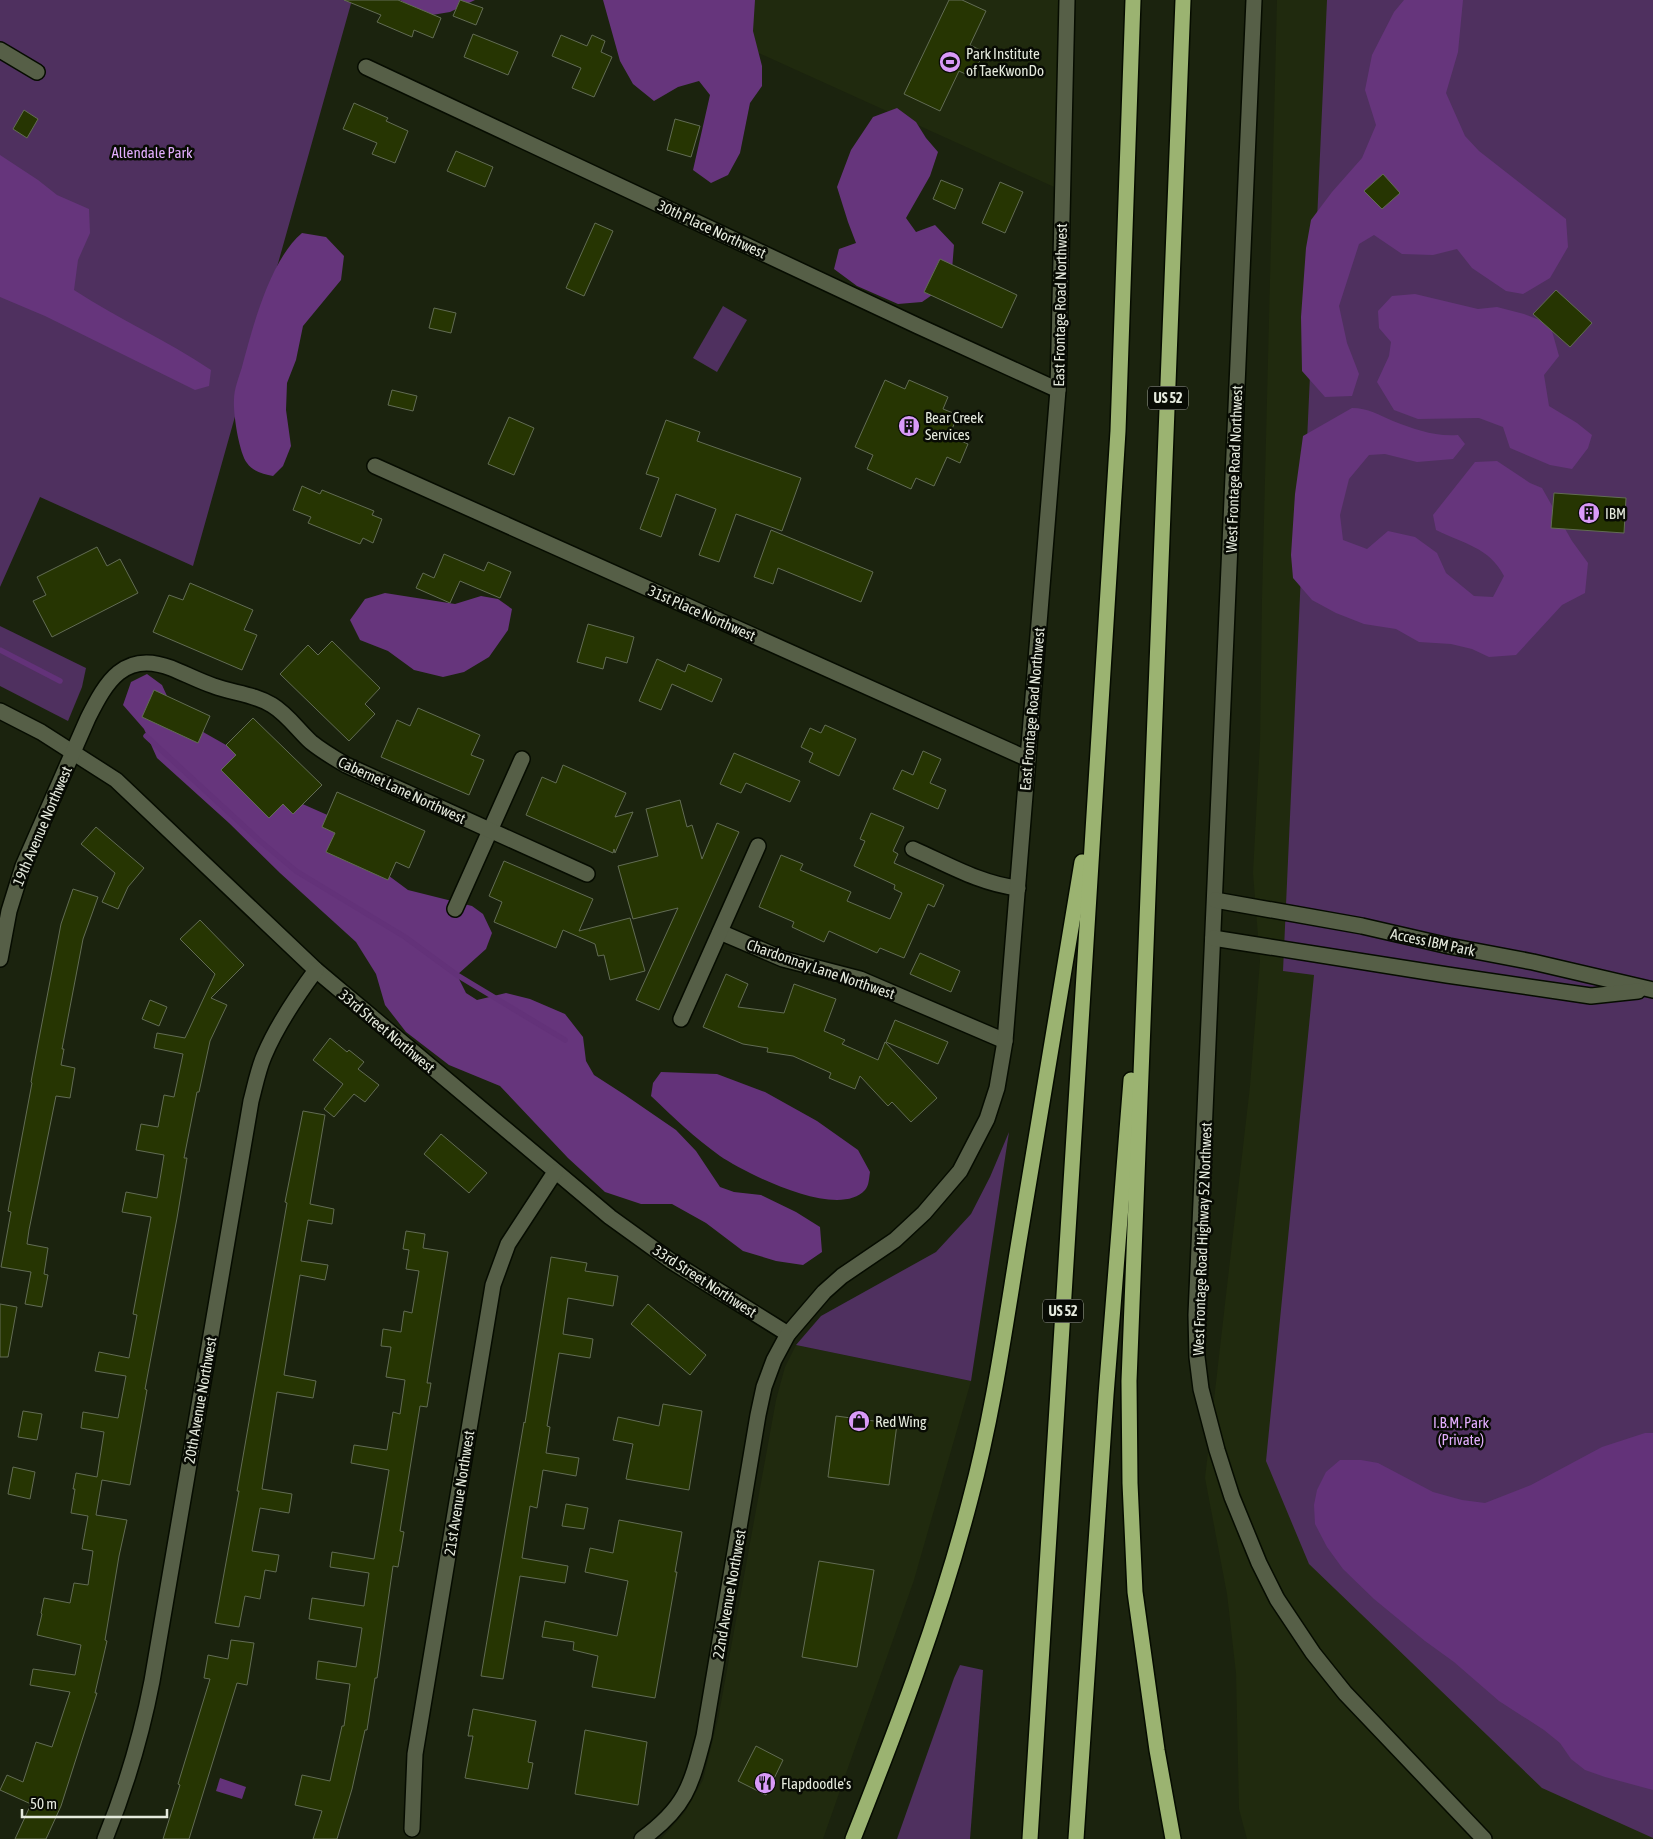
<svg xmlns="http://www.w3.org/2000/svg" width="1653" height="1839" viewBox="0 0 1653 1839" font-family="'Asap Condensed',sans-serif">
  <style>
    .built { fill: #202a0e }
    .green { fill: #4f305f }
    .forest { fill: #66357c }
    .water { fill: #633279 }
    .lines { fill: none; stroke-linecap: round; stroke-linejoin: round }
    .stream { stroke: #633279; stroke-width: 5.5 }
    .building { fill: #263502; stroke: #626c54 }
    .minor-casing { stroke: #060c00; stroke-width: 18 }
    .highway-casing { stroke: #060c00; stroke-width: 18 }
    .minor { stroke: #565f47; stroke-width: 15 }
    .highway { stroke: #9bb371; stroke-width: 15 }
    .labels { text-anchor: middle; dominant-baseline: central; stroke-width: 5; stroke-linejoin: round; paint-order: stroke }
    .shield { fill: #080b04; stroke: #a3a79c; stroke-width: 1 }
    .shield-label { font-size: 14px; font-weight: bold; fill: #e5eadd }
    .poi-label { font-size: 15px; fill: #e5eadd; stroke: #080b04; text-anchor: start }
    .park-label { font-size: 15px; fill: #e3aefe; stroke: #080b04 }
    .street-label { font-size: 15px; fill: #e5eadd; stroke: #080b04 }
  </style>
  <rect width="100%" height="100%" fill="#1b230e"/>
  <!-- built -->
  <g class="built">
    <polygon points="700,0 1067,0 1063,191 690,22"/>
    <polygon points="1277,0 1653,0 1653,1839 1247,1839 1239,1809 1236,1673 1227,1594 1205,1478 1250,1086 1260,961 1253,873 1260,742 1262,599"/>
    <polygon points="796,1345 971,1381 914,1580 823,1839 661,1839 685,1812 703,1780 718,1719 776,1400 785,1367"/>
  </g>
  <!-- green -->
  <g class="green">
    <polygon points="0,0 352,0 193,566 40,497 0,587"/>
    <polygon points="1327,0 1653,0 1653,1838 1542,1788 1309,1564 1266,1461 1314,975 1283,971"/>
    <polygon points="723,306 747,320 717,372 693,358"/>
    <polygon points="0,626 86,668 82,687 68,721 0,686"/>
    <polygon points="1009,1132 971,1381 796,1345 821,1316 936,1252 971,1214 990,1177"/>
    <polygon points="960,1665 983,1670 970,1839 897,1839 954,1678"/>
  </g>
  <!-- forest -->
  <g class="forest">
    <polygon points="400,0 475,0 450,12 426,16"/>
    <polygon points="603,0 755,0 753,31 762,66 762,86 750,103 740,153 728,175 711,183 693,170 710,95 699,81 678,87 654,101 633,84 620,61"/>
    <polygon points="1404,0 1463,0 1458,52 1446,93 1465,136 1479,151 1566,219 1568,247 1550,278 1523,294 1506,291 1472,268 1457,249 1433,255 1402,254 1374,235 1359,244 1339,306 1347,343 1359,374 1352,396 1325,397 1302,371 1301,317 1306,248 1311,220 1332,192 1362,158 1376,125 1365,90 1372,55 1394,12"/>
    <polygon points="897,108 916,122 926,138 938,152 930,176 906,218 916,232 935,225 954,245 952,270 945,286 922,302 898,304 857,286 834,269 839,249 856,243 848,222 837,187 851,150 873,117"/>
    <path d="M0,155L38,180L57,195L89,209L90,233L78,260L74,290C118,319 167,340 211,370L209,386L195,390L45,316L0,297Z"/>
    <path d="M302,233L326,237L344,256L341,280L303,326L296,360L287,383L286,410L291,446L283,466L273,476C264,474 253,472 247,463C239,453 233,413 234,400C234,389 239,377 242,367C253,326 270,260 302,233Z"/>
    <polygon points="1415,294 1478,309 1497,307 1524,314 1550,324 1559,356 1544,375 1549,406 1577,423 1592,435 1588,448 1572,469 1550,465 1510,448 1503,427 1479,418 1418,419 1394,410 1377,382 1389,356 1391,342 1379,328 1378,311 1392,296"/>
    <path d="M1352,408C1368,408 1379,415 1393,421C1414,429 1435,437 1458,435L1465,444L1453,459L1417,462L1385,454L1369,455L1349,479L1340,515L1343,540L1367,549L1388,531L1415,537L1437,553L1446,573L1474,596L1493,597L1504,576C1489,547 1464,544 1436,530L1433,515L1475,462L1497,461L1530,483L1542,488L1572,541L1588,563L1585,593L1562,605L1516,655L1489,657L1472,649L1451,644L1419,642L1396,629L1364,624L1336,613L1312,600L1293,578L1291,555L1295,494L1303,436Z"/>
    <polygon points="385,593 455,604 481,596 498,599 512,609 508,630 489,657 464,672 443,677 414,670 388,651 360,640 350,620 365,599"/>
    <polygon points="147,674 162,685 173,709 189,724 226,745 289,798 341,821 377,867 408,890 472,906 483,914 492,933 486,949 457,975 466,993 477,1000 506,993 530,999 565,1014 583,1037 586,1061 594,1075 625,1095 676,1130 696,1151 720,1187 734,1192 761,1195 796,1212 820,1227 822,1252 803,1265 776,1261 743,1251 706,1223 672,1204 641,1204 605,1192 568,1158 500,1086 449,1065 406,1032 385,1005 376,974 356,942 280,873 229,823 157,758 144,729 123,705 131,682"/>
  </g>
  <!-- water -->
  <g class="water">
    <path d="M661,1072L717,1074L765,1092L817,1121L858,1150L870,1172C869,1178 869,1186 865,1190C838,1220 747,1174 720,1156C695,1138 673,1117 651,1096L653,1083Z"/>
    <polygon points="1645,1433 1653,1433 1653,1790 1605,1777 1585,1770 1571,1759 1560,1743 1544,1730 1499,1701 1454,1662 1425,1641 1374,1599 1343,1569 1327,1547 1315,1524 1314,1505 1317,1490 1326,1472 1340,1460 1361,1460 1378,1463 1433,1492 1462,1500 1485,1503 1531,1485 1602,1447"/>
    <polygon points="220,1778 246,1787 242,1799 216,1791"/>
  </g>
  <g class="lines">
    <!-- stream -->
    <g class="stream">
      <polyline points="0,650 60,681"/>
      <polyline points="146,736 259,840 296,871 405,937 457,975 565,1040"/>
    </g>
  </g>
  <!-- building -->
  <g class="building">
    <polygon points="344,0 398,0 441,18 433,38 414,30 412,37 377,22 381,15"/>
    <polygon points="460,0 483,8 476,25 453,16"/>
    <polygon points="949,0 962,0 986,11 970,45 984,52 972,77 959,71 940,111 904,94"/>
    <polygon points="473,34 518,52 508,75 464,57"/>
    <polygon points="561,35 587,46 592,35 605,41 601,52 612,57 594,97 572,88 581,68 552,56"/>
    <polygon points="354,103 388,118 386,121 408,131 395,163 372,154 377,143 343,129"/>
    <polygon points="24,110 38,119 27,138 13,129"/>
    <polygon points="675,119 700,126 691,157 667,150"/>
    <polygon points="456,151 493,167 485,187 447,171"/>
    <polygon points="1383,174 1400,193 1382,209 1364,191"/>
    <polygon points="941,180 963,189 955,209 933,199"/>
    <polygon points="1000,182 1023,192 1005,233 982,223"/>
    <polygon points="595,223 613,231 584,296 566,288"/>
    <polygon points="940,259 1017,295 1002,328 924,292"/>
    <polygon points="1556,290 1592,323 1570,347 1533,314"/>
    <polygon points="434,308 456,313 451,333 429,328"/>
    <polygon points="885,380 905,389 909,380 948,397 943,409 958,415 949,436 968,444 960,463 947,457 934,486 916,478 911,489 867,469 873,455 855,447"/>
    <polygon points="392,390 417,396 413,411 388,405"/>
    <polygon points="509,417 534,428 514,475 488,464"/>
    <polygon points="666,420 700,432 697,441 801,478 782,531 736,514 719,562 699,555 716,509 676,494 661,537 640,529 659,478 646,474"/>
    <polygon points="302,486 320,494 322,490 374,511 372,515 382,519 373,543 363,538 360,544 308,523 311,517 293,510"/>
    <polygon points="1554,493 1626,498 1624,533 1551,528"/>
    <polygon points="771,530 873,572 861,602 778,568 773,584 754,577"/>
    <polygon points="97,547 107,566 120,559 138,593 52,637 33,601 46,595 37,577"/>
    <polygon points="444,554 484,571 488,562 511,572 500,598 460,581 450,603 416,588 423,573 434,578"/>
    <polygon points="190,583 253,610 244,630 257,635 242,670 153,632 169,595 183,600"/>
    <polygon points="588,624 634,637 627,663 606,657 603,669 577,662"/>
    <polygon points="332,641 380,688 365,704 375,714 349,741 280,674 308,645 318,655"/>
    <polygon points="657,659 685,672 688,664 722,679 712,702 672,684 661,710 639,701"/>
    <polygon points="154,690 210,716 198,743 142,717"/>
    <polygon points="418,708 480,735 471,755 484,760 469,795 381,757 397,720 410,726"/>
    <polygon points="253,718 322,785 293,814 283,804 269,818 221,770 236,755 226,745"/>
    <polygon points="825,725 856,739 839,776 809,762 813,753 801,747 810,728 821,733"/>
    <polygon points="923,751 941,759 930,783 946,790 938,809 893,789 902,770 913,775"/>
    <polygon points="734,753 800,781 790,802 746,783 741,793 720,784"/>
    <polygon points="563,765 626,793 615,817 633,812 615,853 614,849 613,853 526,815 542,777 556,783"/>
    <polygon points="337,792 425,831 409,868 396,862 388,880 326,852 335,833 322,827"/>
    <polygon points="680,800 687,827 692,825 702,859 717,823 739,832 659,1010 636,1000 678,908 633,919 618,866 658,856 646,809"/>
    <polygon points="871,813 904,827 893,851 898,854 894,863 944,885 934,907 928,904 904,958 880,948 877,953 829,931 824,942 792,927 794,922 759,907 781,855 803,864 800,870 851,892 847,901 890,919 902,893 894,889 895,885 854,866 865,841 860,839"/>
    <polygon points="96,827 144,868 128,887 118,909 102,902 115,873 81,844"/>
    <polygon points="504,861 593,899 579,931 630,918 645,971 610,980 604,955 598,956 595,944 563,930 556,948 494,922 502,902 489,896"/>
    <polygon points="73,889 98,897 83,939 62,1049 64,1049 61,1065 75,1068 70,1098 56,1096 29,1230 27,1244 48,1248 44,1274 48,1275 42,1307 25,1304 31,1272 1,1267 11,1212 8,1211 32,1083 31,1082 38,1044 61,924"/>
    <polygon points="200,920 244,965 211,998 227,1005 210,1041 199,1092 197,1092 184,1158 187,1158 177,1218 145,1389 147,1390 130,1485 102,1480 96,1515 127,1520 119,1556 105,1640 107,1641 95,1693 97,1693 61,1806 46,1839 15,1839 31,1804 0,1790 7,1775 23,1782 36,1742 52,1747 70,1692 30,1685 33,1669 75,1675 81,1645 37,1635 42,1614 41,1613 44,1598 70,1603 74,1583 88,1585 93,1551 82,1549 88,1516 71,1513 75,1489 73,1489 76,1473 97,1477 104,1432 81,1428 83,1412 118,1418 126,1376 95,1371 99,1352 129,1358 137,1315 133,1314 151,1217 122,1212 126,1192 157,1198 164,1155 136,1150 141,1124 158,1127 164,1095 174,1097 183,1054 154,1048 157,1033 185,1038 215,974 180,939"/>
    <polygon points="920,953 960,971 951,992 910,974"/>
    <polygon points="726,974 748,984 738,1007 784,1013 794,984 836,999 824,1031 845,1040 842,1044 878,1060 885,1042 937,1098 911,1122 892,1102 888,1106 860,1076 855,1089 829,1078 831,1073 793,1056 767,1052 768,1048 743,1044 703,1027"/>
    <polygon points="150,1000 167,1007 159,1026 142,1019"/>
    <polygon points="895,1020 948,1042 938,1064 886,1042"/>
    <polygon points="330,1038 347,1052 349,1050 364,1062 358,1069 379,1085 365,1102 354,1094 334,1117 324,1109 343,1084 313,1060"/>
    <polygon points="303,1111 325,1115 310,1204 334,1209 332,1224 308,1220 301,1261 328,1265 325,1280 300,1275 284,1375 316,1381 313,1398 277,1392 262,1489 292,1494 289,1513 260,1508 252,1551 279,1555 276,1572 265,1570 260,1599 245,1596 239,1627 215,1623 239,1491 237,1491 287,1203 285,1202"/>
    <polygon points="441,1134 487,1173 469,1193 424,1154"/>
    <polygon points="406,1231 425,1234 423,1248 448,1252 427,1383 431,1383 427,1407 420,1406 400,1531 404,1532 398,1567 393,1566 377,1678 375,1678 367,1730 365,1730 352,1789 337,1839 313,1839 322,1811 295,1805 302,1775 330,1781 342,1726 344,1726 350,1684 316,1679 318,1661 356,1667 362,1628 309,1619 312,1598 364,1606 369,1573 330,1567 332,1552 374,1559 389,1470 351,1463 354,1445 387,1450 393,1412 400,1414 405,1380 386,1377 391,1347 381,1346 383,1329 401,1332 404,1311 412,1313 419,1271 406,1269 409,1250 403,1249"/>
    <polygon points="551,1257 587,1263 585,1271 618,1276 613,1306 568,1298 563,1334 593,1339 590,1358 559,1353 547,1426 550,1427 546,1453 579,1458 576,1476 543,1470 537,1508 530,1506 522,1558 568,1566 565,1583 520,1576 503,1679 481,1676 524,1422 525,1423"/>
    <polygon points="0,1304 17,1307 8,1357 0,1357"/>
    <polygon points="648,1304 706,1355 690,1375 631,1324"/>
    <polygon points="663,1404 702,1411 689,1490 626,1479 633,1444 613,1440 618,1417 659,1426"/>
    <polygon points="23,1411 42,1414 37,1440 18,1437"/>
    <polygon points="836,1416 897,1424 889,1485 828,1477"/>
    <polygon points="13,1467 35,1472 30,1499 8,1494"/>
    <polygon points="566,1504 588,1508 584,1529 562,1526"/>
    <polygon points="619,1520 682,1532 675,1572 677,1572 655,1698 592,1687 598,1656 573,1650 574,1642 542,1637 545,1621 617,1636 628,1581 585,1572 590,1548 613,1553"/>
    <polygon points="819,1561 874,1570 857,1667 802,1657"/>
    <polygon points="231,1640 254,1643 247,1685 237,1683 189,1839 163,1839 180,1785 178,1784 210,1679 204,1678 208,1655 228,1659"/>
    <polygon points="473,1709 536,1721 528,1762 533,1763 528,1789 465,1778 473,1736 468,1736"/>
    <polygon points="585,1730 647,1742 638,1805 575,1794"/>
    <polygon points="756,1746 783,1760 766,1795 738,1781"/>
  </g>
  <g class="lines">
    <!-- minor casing -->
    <g class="minor-casing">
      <g id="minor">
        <polyline points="1254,0 1196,1315 1197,1357 1201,1389 1217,1450 1232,1497 1259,1563 1277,1599 1313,1653 1345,1693 1484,1839"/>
        <polyline points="0,50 37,72"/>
        <polyline points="366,67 918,326 1058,390"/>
        <polyline points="375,466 1028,759"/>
        <polyline points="0,711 41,732 116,780 316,970 610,1217 671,1261 788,1334"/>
        <path d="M913,849C947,864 981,884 1018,888"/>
        <polyline points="1215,900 1362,926 1449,946 1533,962 1653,990"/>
        <polyline points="455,909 522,759"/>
        <polyline points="720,932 783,959 860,979 1005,1041"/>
        <polyline points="1213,938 1447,975 1591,996 1638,991"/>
        <path d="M0,959L9,911L23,866L88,718C106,682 124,650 171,668C186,674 199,681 214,686C233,693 254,694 272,705C287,714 298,730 311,742C322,751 334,758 346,765L587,874"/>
        <polyline points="681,1019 758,846"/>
        <polyline points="412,1829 415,1754 493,1285 508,1244 555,1172"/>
        <path d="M105,1839C127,1785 141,1738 152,1681L251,1101C255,1086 258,1070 264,1056C277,1025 296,997 316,970"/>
        <path d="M642,1839C686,1807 691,1786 704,1736L758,1415L764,1387L774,1360L788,1334L824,1292L842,1276L895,1240L924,1213L960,1171L987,1119L997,1088L1005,1041L1058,390L1067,0"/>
      </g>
    </g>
    <!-- highway casing -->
    <g class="highway-casing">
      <g id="highway">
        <path d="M853,1839C897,1728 940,1616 970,1500C993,1415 1005,1327 1019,1241C1040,1115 1061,988 1082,862"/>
        <polyline points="1030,1839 1118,431 1133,0"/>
        <polyline points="1076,1839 1106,1395 1131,1080"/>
        <polyline points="1173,1839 1157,1750 1135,1592 1130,1483 1129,1381 1183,0"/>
      </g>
    </g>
    <!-- minor -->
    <use href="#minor" class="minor"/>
    <!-- highway -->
    <use href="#highway" class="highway"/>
  </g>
  <!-- icons -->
  <defs>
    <g id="stadium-disc" transform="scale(1.125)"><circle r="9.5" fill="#d99af8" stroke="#080b04"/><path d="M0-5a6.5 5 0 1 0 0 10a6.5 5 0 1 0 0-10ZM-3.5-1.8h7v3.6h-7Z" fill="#111"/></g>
    <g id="building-disc" transform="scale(1.125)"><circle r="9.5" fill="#d99af8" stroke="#080b04"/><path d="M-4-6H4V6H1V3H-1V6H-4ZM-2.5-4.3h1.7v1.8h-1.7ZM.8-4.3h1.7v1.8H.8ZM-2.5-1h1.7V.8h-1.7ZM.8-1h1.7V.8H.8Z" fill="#111"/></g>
    <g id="shop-disc" transform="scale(1.125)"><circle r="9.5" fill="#d99af8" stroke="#080b04"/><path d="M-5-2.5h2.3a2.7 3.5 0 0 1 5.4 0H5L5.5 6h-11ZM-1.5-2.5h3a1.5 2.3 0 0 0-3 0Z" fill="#111"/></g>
    <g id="restaurant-disc" transform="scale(1.125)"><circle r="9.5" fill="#d99af8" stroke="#080b04"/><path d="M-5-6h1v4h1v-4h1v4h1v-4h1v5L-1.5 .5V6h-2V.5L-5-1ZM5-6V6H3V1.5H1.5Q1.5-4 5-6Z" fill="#111"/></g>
  </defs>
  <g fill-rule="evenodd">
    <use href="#stadium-disc" x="950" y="62"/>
    <use href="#building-disc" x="909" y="426"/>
    <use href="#building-disc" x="1589" y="513"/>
    <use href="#shop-disc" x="859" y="1421"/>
    <use href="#restaurant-disc" x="765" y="1783"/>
  </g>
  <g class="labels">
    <!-- shield labels -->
    <g class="shield">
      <rect x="1148" y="386.5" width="40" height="23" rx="4"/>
      <rect x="1043" y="1299.5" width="40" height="23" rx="4"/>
    </g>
    <g class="shield-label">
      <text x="1168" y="398">US 52</text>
      <text x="1063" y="1311">US 52</text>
    </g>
    <!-- poi labels -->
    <g class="poi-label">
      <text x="966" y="53">Park Institute<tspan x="966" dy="17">of TaeKwonDo</tspan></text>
      <text x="925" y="417">Bear Creek<tspan x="925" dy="17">Services</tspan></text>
      <text x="1605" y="513">IBM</text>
      <text x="875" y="1421">Red Wing</text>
      <text x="781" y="1783">Flapdoodle's</text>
    </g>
    <!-- park labels -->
    <g class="park-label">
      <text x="152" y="152">Allendale Park</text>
      <text x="1461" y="1422">I.B.M. Park<tspan x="1461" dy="17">(Private)</tspan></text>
    </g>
    <!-- street labels -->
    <g class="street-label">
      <text transform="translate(712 229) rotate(25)">30th Place Northwest</text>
      <text transform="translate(1060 305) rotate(-89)">East Frontage Road Northwest</text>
      <text transform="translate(1234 469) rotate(-88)">West Frontage Road Northwest</text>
      <text transform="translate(702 613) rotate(24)">31st Place Northwest</text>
      <text transform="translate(1032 709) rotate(-85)">East Frontage Road Northwest</text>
      <text transform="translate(402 790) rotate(25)">Cabernet Lane Northwest</text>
      <text transform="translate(42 826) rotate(-67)">19th Avenue Northwest</text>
      <text transform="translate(1433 942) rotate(12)">Access IBM Park</text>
      <text transform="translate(821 969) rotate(19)">Chardonnay Lane Northwest</text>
      <text transform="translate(387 1031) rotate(40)">33rd Street Northwest</text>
      <text transform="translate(1202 1239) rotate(-88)">West Frontage Road Highway 52 Northwest</text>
      <text transform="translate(705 1281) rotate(33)">33rd Street Northwest</text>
      <text transform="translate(200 1400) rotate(-80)">20th Avenue Northwest</text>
      <text transform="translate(459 1493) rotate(-81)">21st Avenue Northwest</text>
      <text transform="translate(729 1594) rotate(-80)">22nd Avenue Northwest</text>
    </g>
  </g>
  <!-- scale -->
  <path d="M22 1809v8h145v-8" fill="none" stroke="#e5eadd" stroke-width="2.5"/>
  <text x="30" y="1809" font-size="15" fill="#e5eadd" stroke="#080b04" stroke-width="4" paint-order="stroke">50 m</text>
</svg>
